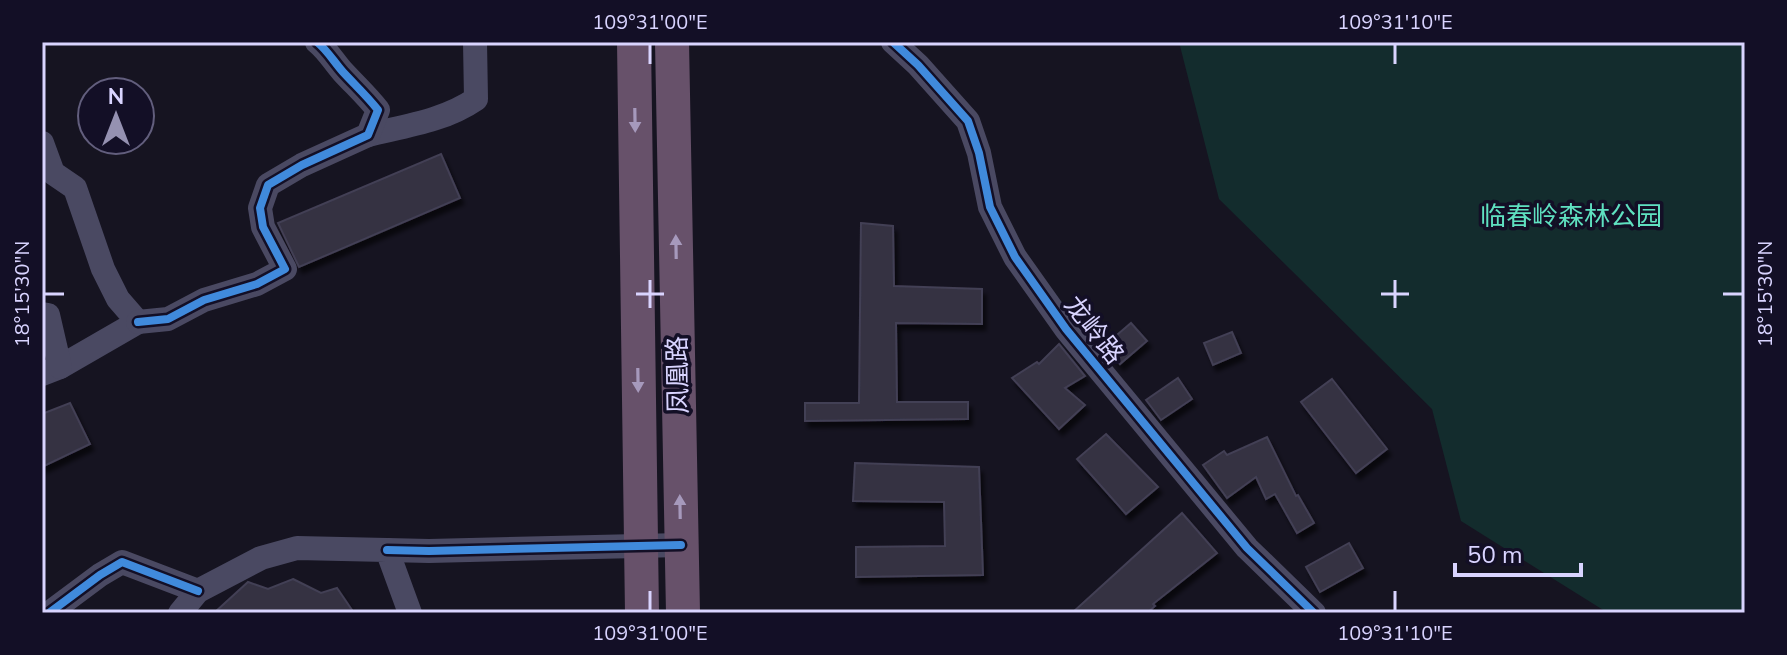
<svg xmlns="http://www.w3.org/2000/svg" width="1787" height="655" viewBox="0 0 1787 655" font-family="'Nunito Sans','Noto Sans SC',sans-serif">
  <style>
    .green { fill: #132c2d }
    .building { fill: #343243; stroke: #433f54; stroke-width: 2; filter: url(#shadow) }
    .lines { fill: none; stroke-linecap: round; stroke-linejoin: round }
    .minor { stroke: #4a4962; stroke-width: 24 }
    .highway { stroke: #67516a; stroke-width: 34 }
    .cycleway-casing { stroke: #130f26; stroke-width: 13 }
    .cycleway { stroke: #408adc; stroke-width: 8 }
    .oneway { fill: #a699bc }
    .ticks { fill: none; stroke: #d9d4ff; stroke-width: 3 }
    .labels { text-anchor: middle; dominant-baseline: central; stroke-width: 7; stroke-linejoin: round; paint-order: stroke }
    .park-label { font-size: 26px; fill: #5fe0c0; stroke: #130f26 }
    .street-label { font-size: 26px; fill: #d9d4ff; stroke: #130f26 }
    .neatline { fill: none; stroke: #d9d4ff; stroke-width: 3 }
    .ticks-label { font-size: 20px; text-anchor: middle; fill: #d9d4ff }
  </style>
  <defs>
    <filter id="shadow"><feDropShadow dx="3.5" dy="6" stdDeviation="2" flood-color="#0009"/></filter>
  </defs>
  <rect width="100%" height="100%" fill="#161421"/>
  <!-- green -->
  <polygon class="green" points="1179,42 1745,42 1745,613 1608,613 1461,521 1432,409 1219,199"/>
  <!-- building -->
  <g class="building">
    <polygon points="441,154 460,198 299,267 278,223"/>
    <polygon points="861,223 893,226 894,286 982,289 982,324 896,323 897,402 968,402 968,419 805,421 805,403 859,403"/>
    <polygon points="1131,323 1147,341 1120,364 1104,346"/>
    <polygon points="1232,332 1241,353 1213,365 1204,343"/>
    <polygon points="1059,344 1085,376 1065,388 1085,405 1059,429 1012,378 1037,362 1039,364"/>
    <polygon points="1178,378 1192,399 1161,420 1146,400"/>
    <polygon points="1332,379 1387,449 1356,473 1301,402"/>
    <polygon points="70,403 90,444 42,467 42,414"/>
    <polygon points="1106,434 1158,487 1126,514 1077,459"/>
    <polygon points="1267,437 1296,496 1298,495 1314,523 1297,533 1275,494 1266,499 1256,477 1227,498 1203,465 1224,451 1227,455"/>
    <polygon points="855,463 979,467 983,575 856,577 856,547 945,546 944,502 853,501"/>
    <polygon points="1182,513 1217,553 1153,604 1155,606 1147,613 1072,613"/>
    <polygon points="1349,543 1363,568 1320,592 1306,567"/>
    <polygon points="293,579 321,593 337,588 354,613 214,613 248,582 268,589"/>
  </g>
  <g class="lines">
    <!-- minor -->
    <g class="minor">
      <polyline points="893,42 918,65 968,121 979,153 990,207 1015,257 1066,329 1247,548 1314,613"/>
      <path d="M368,135C405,126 444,121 476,99L475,42"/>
      <polyline points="42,143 53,173 75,188 103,269 118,299 138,322 60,367 42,374"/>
      <polyline points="42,314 48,315 60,367"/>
      <path d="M138,322L168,319L204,300L257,284L285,269L263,227L260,208L268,185L302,165L368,135L378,110C367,96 355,85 343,72C334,62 328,51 317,42"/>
      <polyline points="387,550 429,551 681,545"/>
      <polyline points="49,613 100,575 122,562 198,591"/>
      <polyline points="180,613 198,591 261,558 297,548 387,550 410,613"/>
    </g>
    <!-- highway -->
    <g class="highway">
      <polyline points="634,42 642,613"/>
      <polyline points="672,42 683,613"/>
    </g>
    <!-- cycleway casing -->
    <g class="cycleway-casing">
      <g id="cycleway">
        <polyline points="893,42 918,65 968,121 979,153 990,207 1015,257 1066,329 1247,548 1314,613"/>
        <path d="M138,322L168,319L204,300L257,284L285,269L263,227L260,208L268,185L302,165L368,135L378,110C367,96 355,85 343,72C334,62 328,51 317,42"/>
        <polyline points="387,550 429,551 681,545"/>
        <polyline points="49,613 100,575 122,562 198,591"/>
      </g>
    </g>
    <!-- cycleway -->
    <use href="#cycleway" class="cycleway"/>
  </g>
  <!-- one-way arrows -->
  <defs><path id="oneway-solid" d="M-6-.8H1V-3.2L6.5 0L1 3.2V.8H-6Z" transform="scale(2)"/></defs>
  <g class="oneway">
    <use href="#oneway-solid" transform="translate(635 120) rotate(89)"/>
    <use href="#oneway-solid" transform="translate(676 247) rotate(-91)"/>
    <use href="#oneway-solid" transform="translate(638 380) rotate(89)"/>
    <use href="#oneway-solid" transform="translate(680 507) rotate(-91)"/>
  </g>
  <!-- ticks -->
  <path class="ticks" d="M650,44V64M1395,44V64M650,280V308M1395,280V308M44,294H64M636,294H664M1381,294H1409M1723,294H1743M650,591V611M1395,591V611"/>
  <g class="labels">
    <!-- park labels -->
    <g class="park-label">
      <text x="1571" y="216">临春岭森林公园</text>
    </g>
    <!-- street labels -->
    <g class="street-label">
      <text transform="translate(1094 330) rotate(52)">龙岭路</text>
      <text transform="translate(678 375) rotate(-91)">凤凰路</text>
    </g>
  </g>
  <!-- border -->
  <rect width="1787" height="655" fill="none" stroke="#130f26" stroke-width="88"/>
  <!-- north arrow -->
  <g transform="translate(116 116)"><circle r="38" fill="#130f26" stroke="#625e7d" stroke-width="2"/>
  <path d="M0-6L14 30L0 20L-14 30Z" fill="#9591b1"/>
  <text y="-12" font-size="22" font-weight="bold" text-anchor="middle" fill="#d9d4ff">N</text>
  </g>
  <!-- scale -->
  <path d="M1455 563v12h126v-12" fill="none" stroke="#d9d4ff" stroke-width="4"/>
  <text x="1467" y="563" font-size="24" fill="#d9d4ff" stroke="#130f26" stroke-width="6" paint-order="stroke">50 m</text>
  <rect x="44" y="44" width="1699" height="567" class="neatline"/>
  <g class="ticks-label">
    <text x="650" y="29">109°31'00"E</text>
    <text x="1395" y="29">109°31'10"E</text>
    <text transform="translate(22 294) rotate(-90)" y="7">18°15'30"N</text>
    <text transform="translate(1765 294) rotate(-90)" y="7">18°15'30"N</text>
    <text x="650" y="640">109°31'00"E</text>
    <text x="1395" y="640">109°31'10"E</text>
  </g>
</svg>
